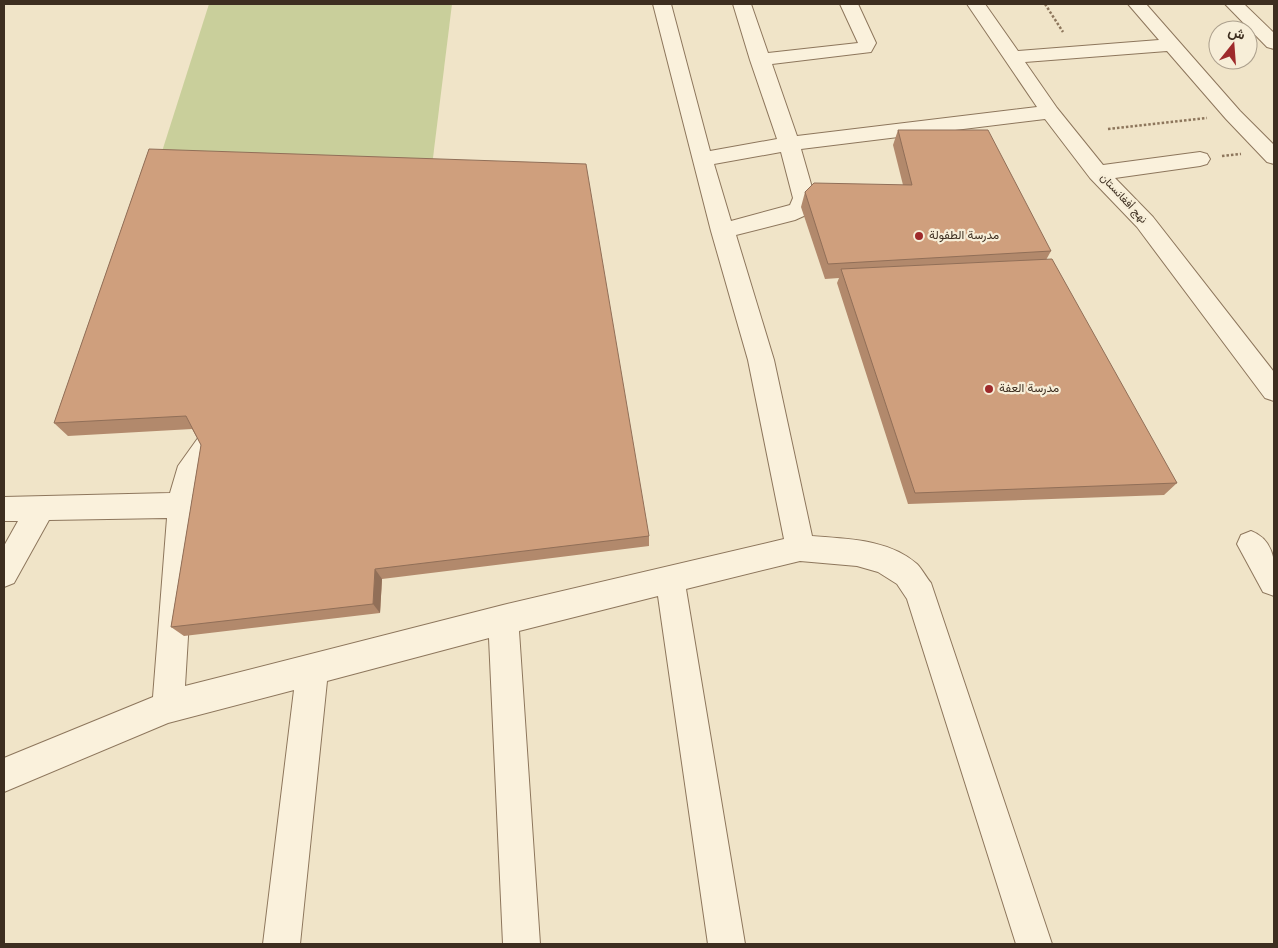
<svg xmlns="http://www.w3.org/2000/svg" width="1278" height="948" viewBox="0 0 1278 948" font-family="Georgia,Vazirmatn,serif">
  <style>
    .green { fill: #c9cf9b }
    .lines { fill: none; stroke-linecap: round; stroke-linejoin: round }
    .minor-casing { stroke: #8d765c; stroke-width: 2 }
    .path { stroke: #8d765c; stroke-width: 2.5; stroke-dasharray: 2.5 2; stroke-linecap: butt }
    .minor { fill: #faf1dc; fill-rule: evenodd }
    .wall { fill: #b2896c }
    .shaded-wall { fill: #916f58 }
    .building { fill: #cf9f7d; stroke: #916f58 }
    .poi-dot { fill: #9e2a2b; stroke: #f7eed8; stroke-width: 2 }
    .labels { text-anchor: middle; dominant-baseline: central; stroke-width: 4.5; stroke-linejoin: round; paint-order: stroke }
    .far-street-label { font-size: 11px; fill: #3d2e20; stroke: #f7eed8 }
    .poi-label { font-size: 12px; fill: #3d2e20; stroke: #f7eed8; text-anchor: start }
  </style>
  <rect width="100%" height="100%" fill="#f0e4c8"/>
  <!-- green -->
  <polygon class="green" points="209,4 452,4 431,174 158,164"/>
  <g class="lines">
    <!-- minor casing -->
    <g class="minor-casing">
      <g id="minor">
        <path d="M653,4H671L710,151L777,139L750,60L733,4H751L768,53L858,43L840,4H858L876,43L871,52L772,64L797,136L1037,107L967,4H985L1018,51L1159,40L1128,4H1146L1240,111L1274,145V164L1267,162L1226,119L1167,51L1025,62L1057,108L1103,165L1200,152L1207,154L1210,159L1207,164L1200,166L1115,178L1153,217L1274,372V401L1265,398L1137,227L1090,178L1045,119L801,149L815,198L806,215L795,220L736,235L774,360L812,536C847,539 889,539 917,564C922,569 926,577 931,583L1052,944H1016L907,599L897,584L878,572L857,566L800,561L686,589L745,944H708L658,596L519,631L540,944H503L489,638L327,681L300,944H263L294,690L168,723L4,792V758L153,697L167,518L49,520L14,583L4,587V546L18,521H4V497L170,493L178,466L208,424L217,421L226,424L230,432L201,477L196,505L185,686L503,605L784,539L748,360L711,231ZM781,152L793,198L790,205L731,221L714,164Z"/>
        <polygon points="1225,4 1244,4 1274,33 1274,49 1267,47"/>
        <path d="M1251,531C1278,541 1276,572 1274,596L1263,592L1237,544L1241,535Z"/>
      </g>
    </g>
    <!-- path -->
    <g class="path">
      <polyline points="1045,4 1063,32"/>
      <polyline points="1214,43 1218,43"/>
      <polyline points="1108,129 1207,118"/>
      <polyline points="1222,156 1241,154"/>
    </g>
    <!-- minor -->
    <use href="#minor" class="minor"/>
  </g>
  <!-- wall -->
  <g class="wall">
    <polygon points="898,130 1051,251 1046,260 1177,483 1164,495 908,504 837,283 839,278 825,279 801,207 805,192 903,185 893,145"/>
    <polygon points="149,149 649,536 649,546 382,579 380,613 184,636 171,627 201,445 192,429 68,436 54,423"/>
  </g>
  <!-- shaded-wall -->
  <polygon class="shaded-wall" points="375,569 382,579 380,613 373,604"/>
  <!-- building -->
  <g class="building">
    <polygon points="898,130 988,130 1051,251 828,264 805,192 814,183 912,185"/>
    <polygon points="149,149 586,164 649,536 375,569 373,604 171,627 201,445 186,416 54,423"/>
    <polygon points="1052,259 1177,483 915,493 841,269"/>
  </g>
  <!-- markers -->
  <g class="poi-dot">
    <circle cx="919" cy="236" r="5"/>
    <circle cx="989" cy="389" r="5"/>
  </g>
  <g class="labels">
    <!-- far-street labels -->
    <g class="far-street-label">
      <text transform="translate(1123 199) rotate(47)">نهج أفغانستان</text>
    </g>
    <!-- poi labels -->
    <g class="poi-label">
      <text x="929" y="236">مدرسة الطفولة</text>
      <text x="999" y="389">مدرسة العفة</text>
    </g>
  </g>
  <!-- border -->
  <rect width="1278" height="948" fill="none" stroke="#3d2e20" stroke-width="10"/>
  <!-- north arrow -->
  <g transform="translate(1233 45) rotate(17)"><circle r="24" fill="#f7eed8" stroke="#ada18e"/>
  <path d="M0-4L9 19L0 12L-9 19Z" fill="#9e2a2b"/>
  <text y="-8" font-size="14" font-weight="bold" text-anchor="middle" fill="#3d2e20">ش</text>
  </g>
</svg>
